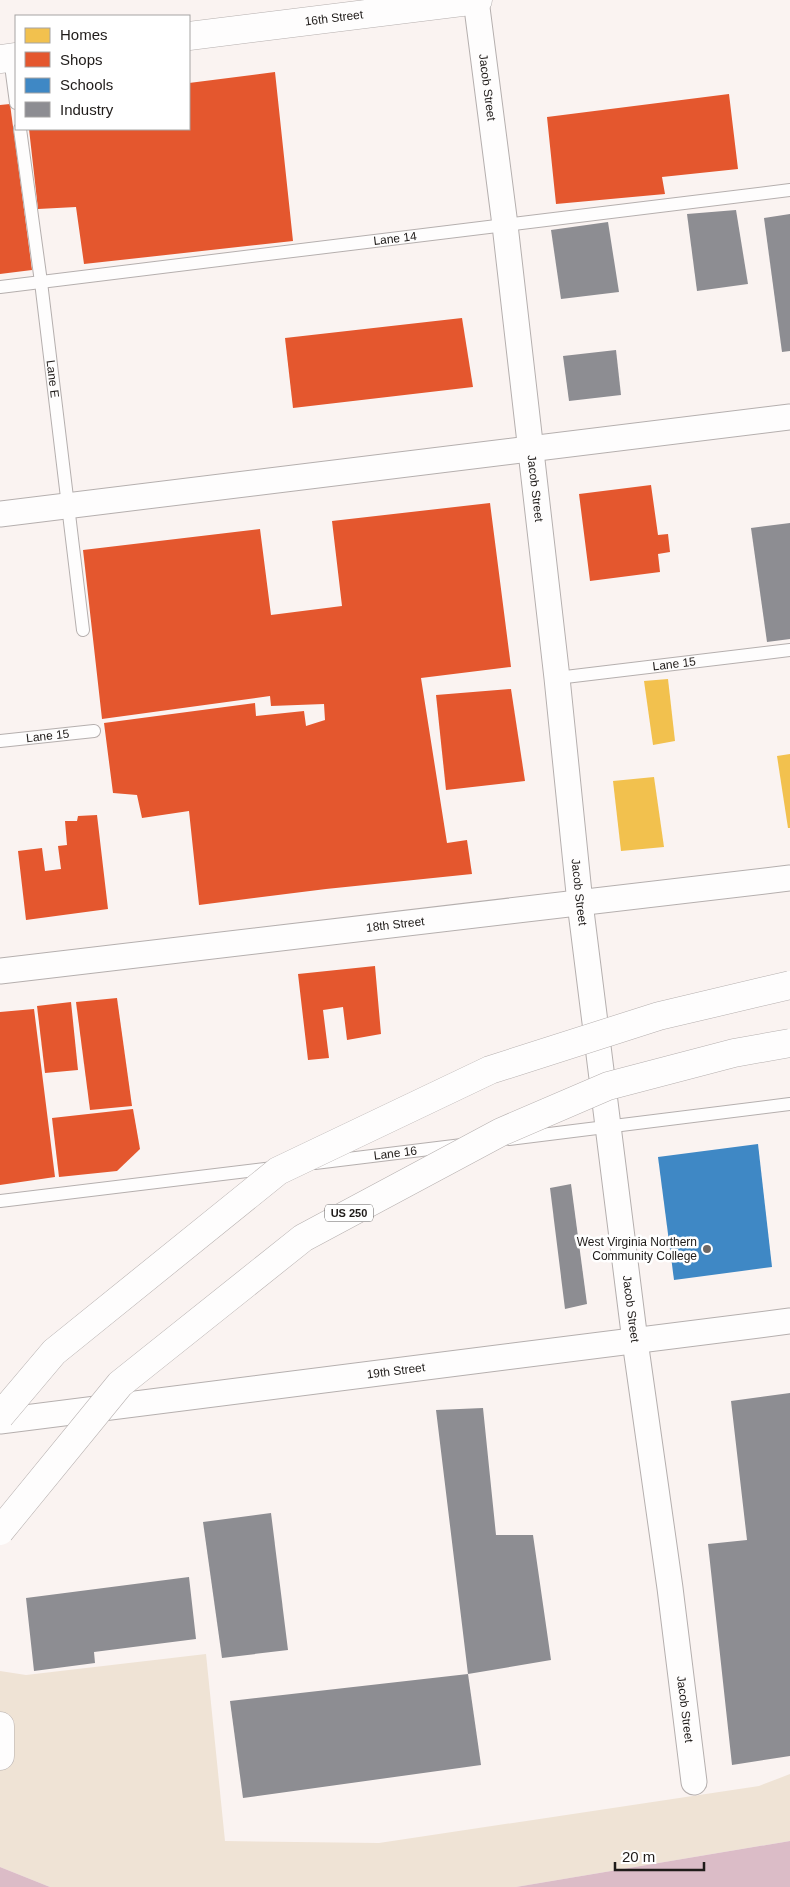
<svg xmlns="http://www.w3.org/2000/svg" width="790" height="1887" viewBox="0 0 790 1887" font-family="Helvetica,sans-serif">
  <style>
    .green { fill: #efe3d5 }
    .water { fill: #dbbcc7 }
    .homes { fill: #f2c14e }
    .shops { fill: #e4572e }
    .schools { fill: #3f88c5 }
    .industry { fill: #8d8d92 }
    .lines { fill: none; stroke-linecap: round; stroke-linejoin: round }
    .lane-casing { stroke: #b5afae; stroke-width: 14 }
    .street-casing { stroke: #b5afae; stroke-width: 27 }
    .secondary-casing { stroke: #b5afae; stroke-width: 29 }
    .highway-casing { stroke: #b5afae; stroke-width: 29 }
    .lane { stroke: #fefdfd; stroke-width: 12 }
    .street { stroke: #fefdfd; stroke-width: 25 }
    .secondary { stroke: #fefdfd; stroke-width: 28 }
    .highway { stroke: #fefdfd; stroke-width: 28 }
    .highway-bridge-casing { stroke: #b5afae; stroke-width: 29; stroke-linecap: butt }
    .highway-bridge { stroke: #fefdfd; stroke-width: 28 }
    .poi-dot { fill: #6c6765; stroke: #fff; stroke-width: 2 }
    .labels { text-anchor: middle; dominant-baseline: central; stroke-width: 5; stroke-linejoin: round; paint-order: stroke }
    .shield { fill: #fff; stroke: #625f5e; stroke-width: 1 }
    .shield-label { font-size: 11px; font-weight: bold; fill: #1f1b19 }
    .street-label { font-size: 12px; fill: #1f1b19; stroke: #fff }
    .poi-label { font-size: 12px; fill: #1f1b19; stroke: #fff; text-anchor: end }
  </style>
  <rect width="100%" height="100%" fill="#faf3f1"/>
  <!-- green -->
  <polygon class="green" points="206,1654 225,1841 379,1843 759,1786 790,1774 790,1841 516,1887 50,1887 0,1867 0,1671 26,1675"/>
  <!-- water -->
  <g class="water">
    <polygon points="790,1841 790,1887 516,1887"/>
    <polygon points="0,1867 50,1887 0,1887"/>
  </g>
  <!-- homes -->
  <g class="homes">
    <polygon points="668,679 675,741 653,745 644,681"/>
    <polygon points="790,754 790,828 788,828 777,756"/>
    <polygon points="654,777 664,847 621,851 613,781"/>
  </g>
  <!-- shops -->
  <g class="shops">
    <polygon points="275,72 293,241 84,264 76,207 38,209 29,129 189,129 189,83"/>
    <polygon points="729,94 738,169 662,177 665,194 556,204 547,117"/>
    <polygon points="10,104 32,270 0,274 0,105"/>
    <polygon points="462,318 473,387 293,408 285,338"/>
    <polygon points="651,485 658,535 668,534 670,552 658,554 660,572 590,581 579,494"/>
    <polygon points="490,503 511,667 421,678 447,843 467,840 472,874 326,889 199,905 189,811 142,818 137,795 113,793 104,723 255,703 256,716 304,711 306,726 325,720 324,704 271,706 270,696 102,719 83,550 260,529 271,615 342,606 332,521"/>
    <polygon points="511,689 525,781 446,790 436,695"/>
    <polygon points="97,815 108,909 26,920 18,851 42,848 45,871 61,869 58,846 67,845 65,821 77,821 78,816"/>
    <polygon points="375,966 381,1034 347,1040 343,1007 323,1010 329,1058 308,1060 298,974"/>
    <polygon points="117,998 132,1106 90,1110 76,1002"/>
    <polygon points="71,1002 78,1070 45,1073 37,1006"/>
    <polygon points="34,1009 55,1177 0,1185 0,1012"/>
    <polygon points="133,1109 140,1149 117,1171 59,1177 52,1118"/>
  </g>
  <!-- schools -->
  <polygon class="schools" points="758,1144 772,1267 674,1280 658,1157"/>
  <!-- industry -->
  <g class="industry">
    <polygon points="736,210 748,284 697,291 687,214"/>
    <polygon points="790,214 790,351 782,352 764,218"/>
    <polygon points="608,222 619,292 561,299 551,230"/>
    <polygon points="616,350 621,395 569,401 563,356"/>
    <polygon points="790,523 790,639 767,642 751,528"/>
    <polygon points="571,1184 587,1304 565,1309 550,1188"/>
    <polygon points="790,1393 790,1756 732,1765 708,1544 747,1540 731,1401"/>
    <polygon points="483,1408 496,1535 533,1535 551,1660 468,1674 436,1410"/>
    <polygon points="271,1513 288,1650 222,1658 203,1522"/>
    <polygon points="189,1577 196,1639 94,1652 95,1663 34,1671 26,1598"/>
    <polygon points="468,1674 481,1765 243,1798 230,1701"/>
  </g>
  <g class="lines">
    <!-- lane casing -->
    <g class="lane-casing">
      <g id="lane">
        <polyline points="10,58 16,103"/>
        <path id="s1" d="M20,129L41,282L83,630"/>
        <path id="s2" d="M0,287L790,190"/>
        <path id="s3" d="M557,678L790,650"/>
        <path id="s4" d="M0,741L94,731"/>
        <polyline points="509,1139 790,1104"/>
        <path id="s5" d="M315,1163L462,1145"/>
        <polyline points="0,1201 273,1168"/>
      </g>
    </g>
    <!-- street casing -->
    <g class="street-casing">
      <g id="street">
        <path id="s6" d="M476,0L505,225L557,678L580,903L635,1341L670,1588L694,1782"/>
        <polyline points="0,514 790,417"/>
        <path id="s7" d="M0,971L790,878"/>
        <path id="s8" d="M0,1421L790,1321"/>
      </g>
    </g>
    <!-- secondary casing -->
    <g class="secondary-casing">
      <g id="secondary">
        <path id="s9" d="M189,36L478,0"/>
        <polyline points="0,59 16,57"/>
      </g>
    </g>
    <!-- highway casing -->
    <g class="highway-casing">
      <polyline id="highway" points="0,1726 0,1756"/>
    </g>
    <!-- lane -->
    <use href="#lane" class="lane"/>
    <!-- street -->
    <use href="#street" class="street"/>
    <!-- secondary -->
    <use href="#secondary" class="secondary"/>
    <!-- highway -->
    <use href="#highway" class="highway"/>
    <!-- highway-bridge casing -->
    <g class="highway-bridge-casing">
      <g id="highway-bridge">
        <polyline points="0,1416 54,1352 278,1171 490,1070 659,1016 790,985"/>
        <polyline points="0,1531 120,1384 303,1238 501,1132 608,1086 734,1053 790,1043"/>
      </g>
    </g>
    <!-- highway-bridge -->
    <use href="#highway-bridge" class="highway-bridge"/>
  </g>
  <!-- markers -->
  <circle class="poi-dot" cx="707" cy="1249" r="5"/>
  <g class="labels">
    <!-- shield labels -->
    <rect class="shield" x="325" y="1204.5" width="48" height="17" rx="4"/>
    <g class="shield-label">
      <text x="349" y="1213">US 250</text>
    </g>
    <!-- street labels -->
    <g class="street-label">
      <text stroke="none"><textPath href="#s9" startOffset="146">16th Street</textPath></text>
      <text stroke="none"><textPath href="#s6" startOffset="88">Jacob Street</textPath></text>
      <text stroke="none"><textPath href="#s2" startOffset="398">Lane 14</textPath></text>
      <text stroke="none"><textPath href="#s1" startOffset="252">Lane E</textPath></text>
      <text stroke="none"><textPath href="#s6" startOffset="492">Jacob Street</textPath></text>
      <text stroke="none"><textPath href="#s3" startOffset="118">Lane 15</textPath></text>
      <text stroke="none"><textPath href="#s4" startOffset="48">Lane 15</textPath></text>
      <text stroke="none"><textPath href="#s6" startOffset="898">Jacob Street</textPath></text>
      <text stroke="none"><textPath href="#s7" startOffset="398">18th Street</textPath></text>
      <text stroke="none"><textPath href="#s5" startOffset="81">Lane 16</textPath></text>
      <text stroke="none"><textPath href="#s6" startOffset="1318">Jacob Street</textPath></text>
      <text stroke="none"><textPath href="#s8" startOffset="399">19th Street</textPath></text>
      <text stroke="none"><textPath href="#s6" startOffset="1722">Jacob Street</textPath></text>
    </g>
    <!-- poi labels -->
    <g class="poi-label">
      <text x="697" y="1242">West Virginia Northern<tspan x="697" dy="14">Community College</tspan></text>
    </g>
  </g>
  <!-- legend -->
  <rect x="15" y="15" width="175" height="115" fill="#ffffff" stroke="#a5a4a3"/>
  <rect x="25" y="28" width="25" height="15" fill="#f2c14e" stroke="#a5a4a3"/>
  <text x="60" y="40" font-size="15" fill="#1f1b19">Homes</text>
  <rect x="25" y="52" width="25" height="15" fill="#e4572e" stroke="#a5a4a3"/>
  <text x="60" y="65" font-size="15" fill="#1f1b19">Shops</text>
  <rect x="25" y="78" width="25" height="15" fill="#3f88c5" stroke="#a5a4a3"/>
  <text x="60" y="90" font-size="15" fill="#1f1b19">Schools</text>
  <rect x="25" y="102" width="25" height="15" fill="#8d8d92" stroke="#a5a4a3"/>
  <text x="60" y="115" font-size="15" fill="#1f1b19">Industry</text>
  <!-- scale -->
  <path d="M615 1862v8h89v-8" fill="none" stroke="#1f1b19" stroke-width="2.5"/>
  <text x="622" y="1862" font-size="15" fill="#1f1b19" stroke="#ffffff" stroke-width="4" paint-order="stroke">20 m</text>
</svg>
